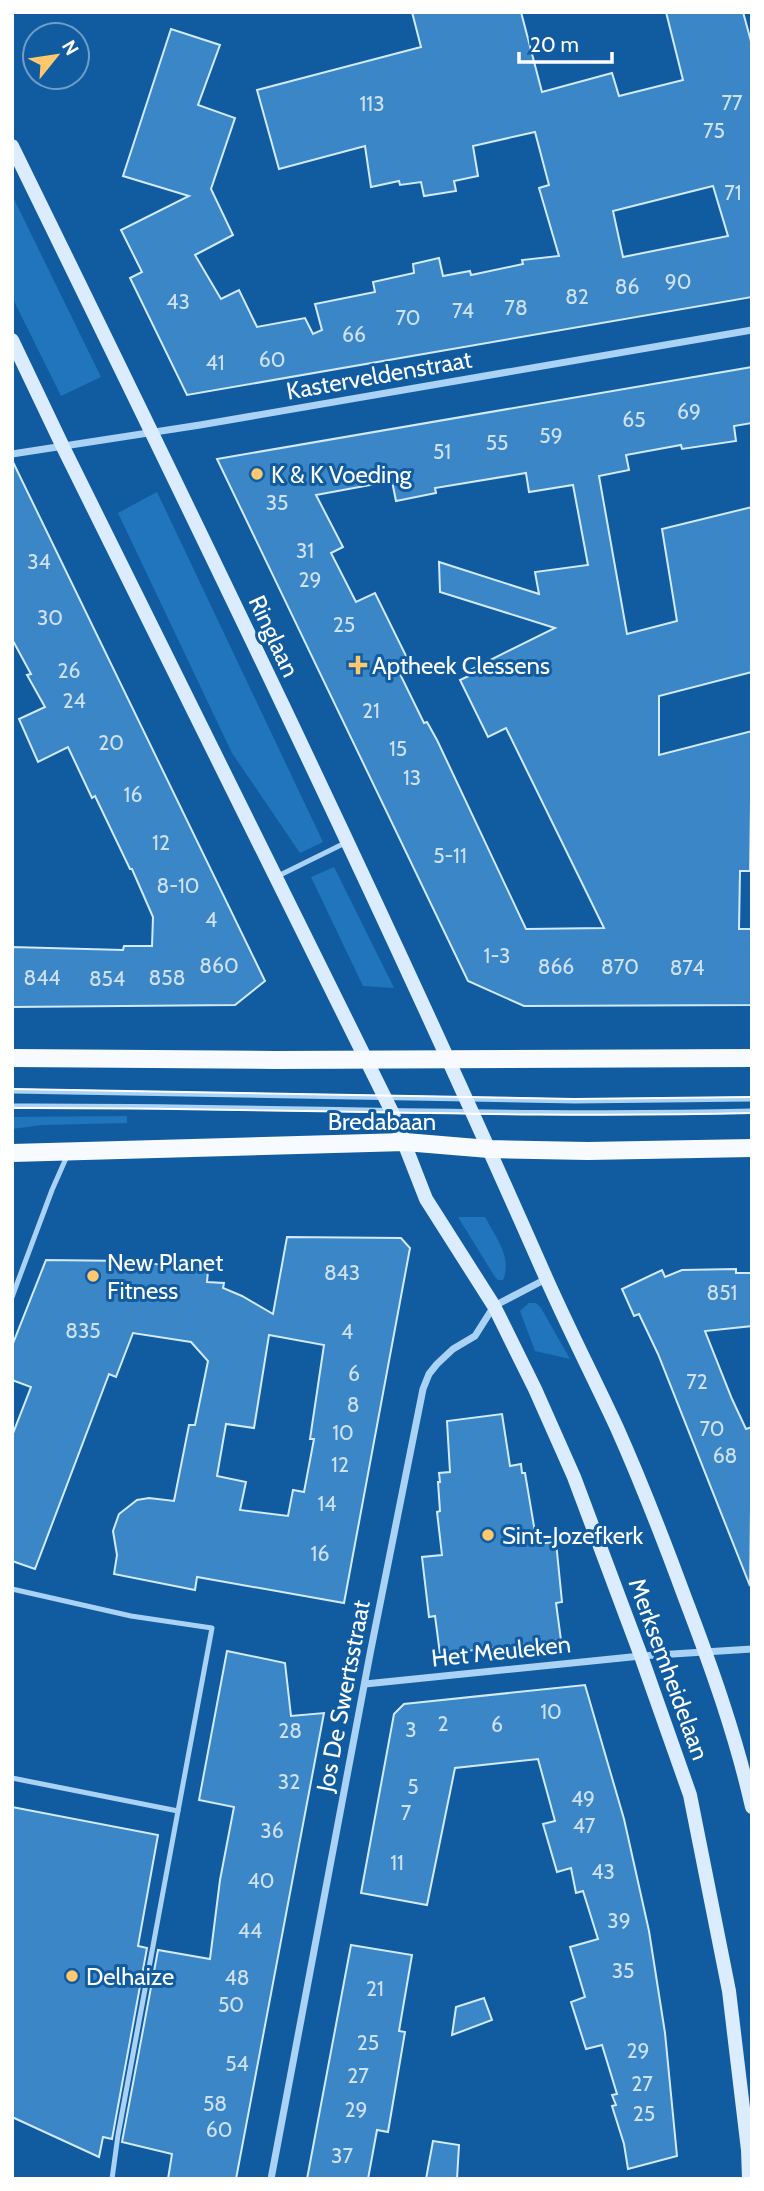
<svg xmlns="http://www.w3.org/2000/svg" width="764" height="2191" viewBox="0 0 764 2191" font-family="Cabin,sans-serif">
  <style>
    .green { fill: #2075bd }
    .building { fill: #3a86c7; stroke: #d2eafe; stroke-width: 2; fill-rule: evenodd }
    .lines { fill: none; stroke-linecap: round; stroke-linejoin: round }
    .lane { stroke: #a9d2f5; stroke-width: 5 }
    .street { stroke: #a9d2f5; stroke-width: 7 }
    .secondary { stroke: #daecfd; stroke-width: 14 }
    .primary { stroke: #f7fbff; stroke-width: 18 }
    .tram { stroke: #fff; stroke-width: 2 }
    .poi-dot { fill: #ffc86d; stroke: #115ca0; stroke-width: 2.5 }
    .labels { text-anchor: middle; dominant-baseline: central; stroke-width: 6; stroke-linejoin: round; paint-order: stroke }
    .number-label { font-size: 21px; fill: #cee1f1 }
    .street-label { font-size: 24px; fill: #fff; stroke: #115ca0 }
    .poi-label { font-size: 24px; fill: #fff; stroke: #115ca0; text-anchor: start }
  </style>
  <rect width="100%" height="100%" fill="#115ca0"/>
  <!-- green -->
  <g class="green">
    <polygon points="12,195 101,377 61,396 12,297"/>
    <polygon points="157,492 323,842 300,853 232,753 118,513"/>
    <polygon points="334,867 394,988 363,986 311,877"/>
    <polygon points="127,1116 127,1123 42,1125 12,1129 12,1117"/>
    <path d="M458,1217H485C495,1236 513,1258 503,1280H498L495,1277Z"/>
    <polygon points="529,1303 536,1303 541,1308 570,1359 535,1351 520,1311"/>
  </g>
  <!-- building -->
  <g class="building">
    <path d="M412,12H521L542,92L612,73L619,96L683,80L666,12H743L752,45V297L187,395L130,278L142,272L121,230L189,196L123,176L171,29L220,45L198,105L235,118L211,189L233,235L195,255L221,299L239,290L257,327L305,318L313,334L322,330L315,304L375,292L373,282L414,273L413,264L439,258L443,276L470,271L471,275L523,264L522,260L559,256L539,188L549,185L535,132L473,146L478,176L454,181L456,191L424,196L421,182L400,185L399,181L371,187L365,146L279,169L257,90L421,47ZM713,186L728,236L623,257L613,211Z"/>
    <path d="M752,367V423L734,426L736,441L682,449L681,445L626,455L629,470L599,476L627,634L677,621L662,529L752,507V672L659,696V755L752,731L750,871H740L739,929H752V1005L524,1006L468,981L217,459ZM526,473L529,492L573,485L588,565L535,572L539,594L439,562L440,592L555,628L470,670L473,674L460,680L488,737L506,728L604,928L526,929L437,740L427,722L424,723L400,674L412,668L375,593L356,602L331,553L343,547L316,495L392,481L396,501L436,493L435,488Z"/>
    <polygon points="12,460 265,981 235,1005 12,1007 12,947 123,950 124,946 152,946 153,917 132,869 130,869 95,796 92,798 68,747 38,762 19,719 45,707 27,675 31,674 12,639"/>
    <path d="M287,1237L401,1238L410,1248L344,1603L197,1577L195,1590L114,1574L117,1555L113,1531L119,1514L137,1500L149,1498L174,1501L189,1425H195L208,1361L191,1342L133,1333L116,1377L109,1374L35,1569L12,1561V1436L31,1387L12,1380V1346L46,1260L133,1261L208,1271L207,1282L224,1283L223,1288L242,1296L273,1314ZM269,1335L324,1345L310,1439H314L304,1492L293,1490L288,1516L240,1510L246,1482L217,1476L226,1424L254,1428Z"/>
    <polygon points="736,1269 736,1273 752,1273 752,1326 705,1331 732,1399 746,1429 752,1427 750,1586 658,1354 639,1314 634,1316 622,1289 662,1270 665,1277 682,1270"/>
    <polygon points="502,1414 510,1466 521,1464 522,1473 525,1473 537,1544 556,1542 562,1602 556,1603 561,1640 440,1654 435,1616 429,1617 422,1557 442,1555 437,1512 440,1511 438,1482 440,1482 439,1473 450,1472 447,1421"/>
    <polygon points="227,1651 285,1663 291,1716 324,1713 236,2179 168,2179 172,2154 122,2142 158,1950 210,1959 220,1880 234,1807 199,1800"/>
    <polygon points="585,1685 624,1819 649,1931 665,2033 677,2156 628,2169 624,2144 612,2106 616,2105 612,2095 617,2094 602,2045 586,2049 571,2002 585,1997 570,1947 598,1939 583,1891 576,1893 571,1868 557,1872 543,1824 555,1821 538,1759 455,1768 427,1905 361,1893 394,1714 404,1704"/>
    <polygon points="12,1807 158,1835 138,1946 147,1948 112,2139 103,2137 99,2157 12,2117"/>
    <polygon points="351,1945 412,1955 399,2031 405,2032 388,2132 377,2130 368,2179 307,2179"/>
    <polygon points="484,1998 492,2020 452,2035 456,2007"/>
    <polygon points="433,2141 459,2145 457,2179 426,2179"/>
  </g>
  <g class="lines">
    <!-- lane -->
    <g class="lane">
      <polyline points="276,877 345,843"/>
      <polyline points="12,1091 575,1101 752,1099"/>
      <path d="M12,1106C259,1105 505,1117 752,1111"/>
      <polyline points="12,1297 52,1190 67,1156"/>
      <polyline points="12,1589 131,1616 212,1628 178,1811 12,1778"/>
      <polyline points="112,2179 118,2135 178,1811"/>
    </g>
    <!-- street -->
    <g class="street">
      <polyline points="12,454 200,425 752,330"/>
      <polyline points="365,1684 641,1656 752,1649"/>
      <polyline points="271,2179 370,1654 423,1389 429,1374 437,1364 453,1349 475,1336 494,1306 546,1279"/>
    </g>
    <!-- secondary -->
    <g class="secondary">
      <path d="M12,146C194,518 376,892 543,1271C566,1324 593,1376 617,1428C642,1484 664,1541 685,1598C711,1666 736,1736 752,1807"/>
      <polyline points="12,340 63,447 392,1112 426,1199 494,1306 535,1389 574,1477 641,1656 690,1795 729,1991 748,2150 749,2179"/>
    </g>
    <!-- primary -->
    <g class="primary">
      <polyline points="12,1058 275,1060 752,1058"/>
      <polyline points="12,1153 405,1142 489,1149 588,1151 752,1148"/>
    </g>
    <!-- tram -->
    <g class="tram">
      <polyline points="12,1089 574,1099 752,1097"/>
      <path d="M12,1108C259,1107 505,1119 752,1113"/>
    </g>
  </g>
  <!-- markers -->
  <g class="poi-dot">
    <circle cx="257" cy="474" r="7"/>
    <path d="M354.5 654.5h7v7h7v7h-7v7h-7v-7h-7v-7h7z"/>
    <circle cx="93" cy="1276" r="7"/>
    <circle cx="488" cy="1535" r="7"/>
    <circle cx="72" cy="1976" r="7"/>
  </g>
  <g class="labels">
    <!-- number labels -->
    <g class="number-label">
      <text x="732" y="102">77</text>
      <text x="372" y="103">113</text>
      <text x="714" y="130">75</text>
      <text x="733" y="192">71</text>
      <text x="678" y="281">90</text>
      <text x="627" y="286">86</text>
      <text x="577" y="296">82</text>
      <text x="178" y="301">43</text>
      <text x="516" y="307">78</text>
      <text x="463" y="310">74</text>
      <text x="408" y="317">70</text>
      <text x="354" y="334">66</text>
      <text x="272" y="359">60</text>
      <text x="215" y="362">41</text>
      <text x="689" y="411">69</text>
      <text x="634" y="419">65</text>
      <text x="551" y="435">59</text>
      <text x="497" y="442">55</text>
      <text x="442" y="451">51</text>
      <text x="277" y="502">35</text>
      <text x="305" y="550">31</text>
      <text x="39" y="561">34</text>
      <text x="310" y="579">29</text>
      <text x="50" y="617">30</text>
      <text x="344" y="624">25</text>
      <text x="69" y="670">26</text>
      <text x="74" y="700">24</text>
      <text x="371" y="710">21</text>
      <text x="111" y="742">20</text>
      <text x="398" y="748">15</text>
      <text x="412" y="777">13</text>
      <text x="133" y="794">16</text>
      <text x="161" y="842">12</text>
      <text x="450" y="855">5-11</text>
      <text x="178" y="885">8-10</text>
      <text x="211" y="919">4</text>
      <text x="497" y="955">1-3</text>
      <text x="219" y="965">860</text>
      <text x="556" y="966">866</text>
      <text x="620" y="966">870</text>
      <text x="687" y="967">874</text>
      <text x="42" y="977">844</text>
      <text x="167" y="977">858</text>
      <text x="107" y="978">854</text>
      <text x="342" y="1272">843</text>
      <text x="722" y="1292">851</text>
      <text x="83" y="1330">835</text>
      <text x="347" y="1331">4</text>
      <text x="354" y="1373">6</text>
      <text x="697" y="1381">72</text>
      <text x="353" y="1404">8</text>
      <text x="712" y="1428">70</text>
      <text x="343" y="1432">10</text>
      <text x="725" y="1455">68</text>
      <text x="340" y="1464">12</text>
      <text x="327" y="1503">14</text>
      <text x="320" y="1553">16</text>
      <text x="551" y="1711">10</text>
      <text x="443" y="1723">2</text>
      <text x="497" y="1724">6</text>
      <text x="411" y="1729">3</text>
      <text x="290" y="1730">28</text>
      <text x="289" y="1781">32</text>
      <text x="413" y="1786">5</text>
      <text x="583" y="1798">49</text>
      <text x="406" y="1812">7</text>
      <text x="584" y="1825">47</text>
      <text x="272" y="1830">36</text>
      <text x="397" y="1862">11</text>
      <text x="603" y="1871">43</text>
      <text x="261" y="1880">40</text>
      <text x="619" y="1920">39</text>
      <text x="250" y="1930">44</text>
      <text x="623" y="1970">35</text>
      <text x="237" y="1977">48</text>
      <text x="375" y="1988">21</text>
      <text x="231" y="2004">50</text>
      <text x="368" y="2042">25</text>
      <text x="638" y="2050">29</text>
      <text x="237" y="2063">54</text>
      <text x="358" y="2075">27</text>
      <text x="642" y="2083">27</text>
      <text x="215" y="2103">58</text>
      <text x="356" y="2109">29</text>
      <text x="644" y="2113">25</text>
      <text x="219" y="2129">60</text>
      <text x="342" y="2155">37</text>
    </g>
    <!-- street labels -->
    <g class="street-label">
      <text transform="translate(379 375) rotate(-10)">Kasterveldenstraat</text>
      <text transform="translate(274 636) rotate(65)">Ringlaan</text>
      <text x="382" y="1121">Bredabaan</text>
      <text transform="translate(501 1651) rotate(-6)">Het Meuleken</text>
      <text transform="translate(669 1669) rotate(70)">Merksemheidelaan</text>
      <text transform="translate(343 1696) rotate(-79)">Jos De Swertsstraat</text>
    </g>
    <!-- poi labels -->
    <g class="poi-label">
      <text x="271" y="474">K &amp; K Voeding</text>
      <text x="372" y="665">Aptheek Clessens</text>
      <text x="107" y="1262">New Planet<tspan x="107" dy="28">Fitness</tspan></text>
      <text x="502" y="1535">Sint-Jozefkerk</text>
      <text x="86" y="1976">Delhaize</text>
    </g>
  </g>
  <!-- border -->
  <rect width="764" height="2191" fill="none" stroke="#ffffff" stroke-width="28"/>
  <!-- north arrow -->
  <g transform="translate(56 56) rotate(60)"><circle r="33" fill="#115ca0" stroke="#709dc6" stroke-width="2"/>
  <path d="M0-5L12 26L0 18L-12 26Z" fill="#ffc86d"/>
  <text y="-10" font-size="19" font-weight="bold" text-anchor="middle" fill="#ffffff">N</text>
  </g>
  <!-- scale -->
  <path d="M519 52v10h93v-10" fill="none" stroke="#ffffff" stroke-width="3.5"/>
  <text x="530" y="52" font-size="21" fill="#ffffff" stroke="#115ca0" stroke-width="5" paint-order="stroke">20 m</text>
</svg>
